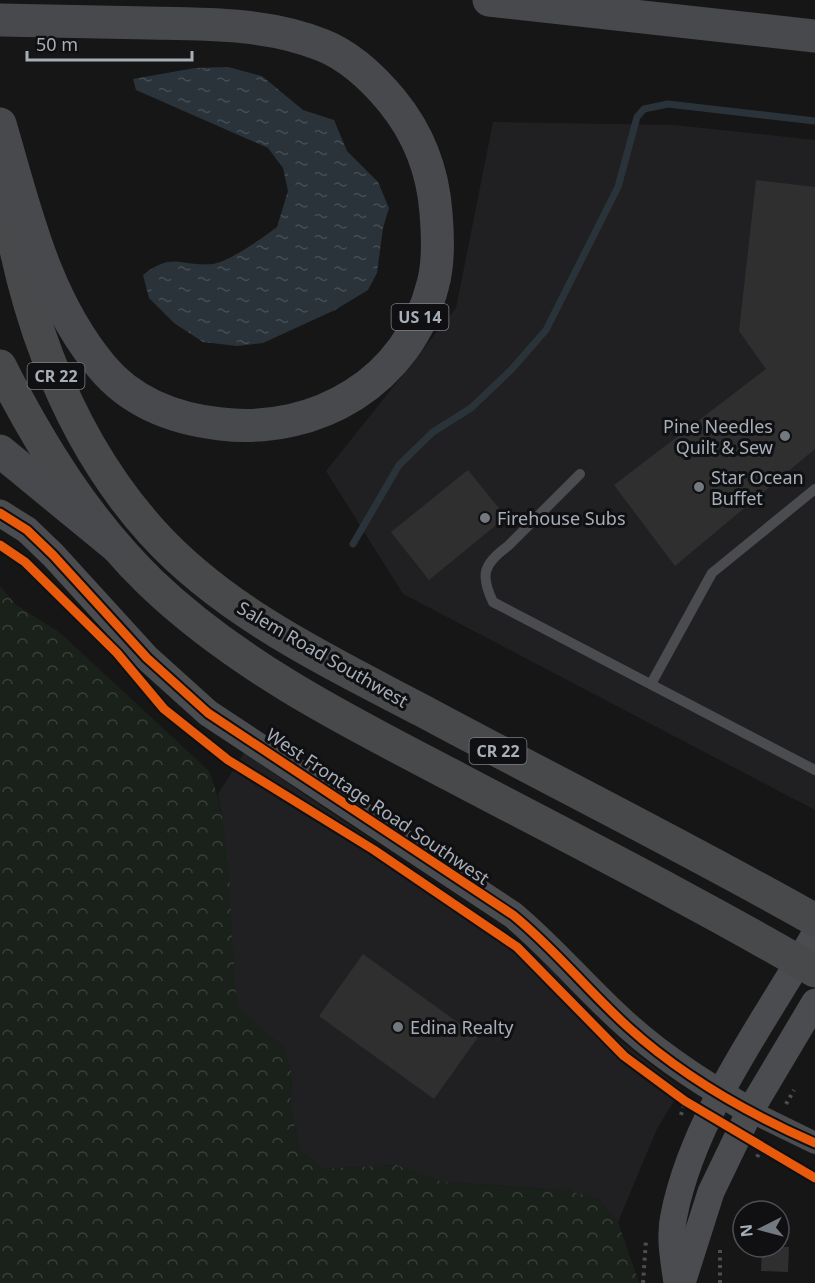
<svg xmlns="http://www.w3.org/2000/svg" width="815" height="1283" viewBox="0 0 815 1283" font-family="'Noto Sans',sans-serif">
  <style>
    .built { fill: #202022 }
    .forest { fill: url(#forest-crowns) }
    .water { fill: url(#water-ripples) }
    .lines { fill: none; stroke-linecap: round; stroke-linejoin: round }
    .stream { stroke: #293339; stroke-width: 7 }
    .building { fill: #2f2f30 }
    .path { stroke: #4c4e51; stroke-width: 4; stroke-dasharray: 3 4.5; stroke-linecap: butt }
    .service { stroke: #4a4c4f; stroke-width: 10 }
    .minor { stroke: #4a4c4f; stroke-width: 22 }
    .tertiary { stroke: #4a4c4f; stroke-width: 27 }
    .primary { stroke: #48494b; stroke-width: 33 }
    .motorway { stroke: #48494c; stroke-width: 33 }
    .cycleway-casing { stroke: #101012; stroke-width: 13 }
    .cycleway { stroke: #e8590c; stroke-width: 9 }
    .poi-dot { fill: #74797f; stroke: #101012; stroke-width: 2 }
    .labels { text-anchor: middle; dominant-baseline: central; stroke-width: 6; stroke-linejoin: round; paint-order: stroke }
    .shield { fill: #101012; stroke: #797f86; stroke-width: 1.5 }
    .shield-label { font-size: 16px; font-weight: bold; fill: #a6aeb8 }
    .poi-label { font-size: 18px; fill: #a6aeb8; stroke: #101012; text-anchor: start }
    .street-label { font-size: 18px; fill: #a6aeb8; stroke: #101012 }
  </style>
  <defs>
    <pattern id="forest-crowns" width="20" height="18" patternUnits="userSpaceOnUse" patternTransform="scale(1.5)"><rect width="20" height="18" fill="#1a211a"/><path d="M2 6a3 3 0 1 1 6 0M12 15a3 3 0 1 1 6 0" fill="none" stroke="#383f39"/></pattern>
    <pattern id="water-ripples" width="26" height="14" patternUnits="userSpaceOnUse" patternTransform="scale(1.5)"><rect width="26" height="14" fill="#293339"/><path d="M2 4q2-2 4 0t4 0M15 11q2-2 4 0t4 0" fill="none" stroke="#454e54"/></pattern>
  </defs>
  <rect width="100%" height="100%" fill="#161616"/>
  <!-- built -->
  <g class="built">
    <polygon points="493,122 674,125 815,140 815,810 403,594 326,471 456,308"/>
    <polygon points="244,753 485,918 550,969 605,1029 681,1089 657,1129 618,1222 599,1200 567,1190 443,1182 396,1165 324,1169 300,1150 290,1106 292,1076 238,1008 233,971 224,831 218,794"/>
  </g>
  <!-- forest -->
  <path class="forest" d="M0,586L16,605L59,632L209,771C236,837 228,934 238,1008L284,1046L292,1076L290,1106L300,1150L324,1169L396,1165L443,1182L567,1190L599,1200L618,1222L639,1283H0Z"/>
  <!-- water -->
  <path class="water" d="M228,67L262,76L303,110L334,120L347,151L378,182L389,208L383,228L377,273L368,290L335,310L263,343L237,346L203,342L174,323L149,298L143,275C173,251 181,267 213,264C228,262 264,237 277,227L288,191L283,168L268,148L136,90L133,79L195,68Z"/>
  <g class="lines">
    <!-- stream -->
    <polyline class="stream" points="353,544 399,465 433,432 471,408 511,370 546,330 618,187 637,117 644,109 668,104 815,121"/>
  </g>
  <!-- building -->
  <g class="building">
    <polygon points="756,180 815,187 815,449 675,566 614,485 766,369 739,331"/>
    <polygon points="468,470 506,517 429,580 391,532"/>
    <polygon points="363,954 478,1037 434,1099 319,1016"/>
    <polygon points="762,1247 789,1247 788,1272 761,1271"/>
  </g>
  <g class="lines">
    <!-- path -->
    <g class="path">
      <polyline points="786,1104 794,1090"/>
      <polyline points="681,1115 685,1101"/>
      <polyline points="757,1157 765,1143"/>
      <polyline points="643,1283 646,1240"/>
      <polyline points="720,1283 720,1249"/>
    </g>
    <!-- service -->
    <g class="service">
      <path d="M580,474L508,546C483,564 480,575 493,602L815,770"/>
      <polyline points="651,684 712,573 815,489"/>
    </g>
    <!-- minor -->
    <polyline class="minor" points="750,1111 815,1143"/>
    <!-- tertiary -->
    <g class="tertiary">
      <path d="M0,513L27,530L53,555L147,658L208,713L513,915C555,950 588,991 629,1027C666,1060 708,1086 750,1111"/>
      <path d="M677,1283C674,1261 669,1237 674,1215C694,1115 765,1021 815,934"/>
      <polyline points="682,1283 711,1192 750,1111 815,1002"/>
    </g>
    <!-- primary -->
    <g class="primary">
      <path d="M1,158C16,292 60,430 152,532C224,612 328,661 423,711C553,781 686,847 815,920"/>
      <path d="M0,366C40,445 87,521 151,583C238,666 347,721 453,776C574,840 697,902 815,971"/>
    </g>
    <!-- motorway -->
    <g class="motorway">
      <polyline points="489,0 815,36"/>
      <path d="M0,20C50,21 99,22 149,23C206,24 268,23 322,45C350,56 373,78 392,101C419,134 433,171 436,213C438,236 439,262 433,284C409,381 317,435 221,424C175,419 132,403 102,367C44,298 25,208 0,124"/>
      <polyline points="0,451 117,547"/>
    </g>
    <!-- cycleway casing -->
    <g class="cycleway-casing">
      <g id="cycleway">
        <path d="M0,513L27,530L53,555L147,658L208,713L513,915C555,949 588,991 628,1027C682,1076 749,1114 815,1143"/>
        <polyline points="0,545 25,562 117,653 164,709 228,760 374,850 517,947 624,1056 685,1101 815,1178"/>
      </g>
    </g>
    <!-- cycleway -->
    <use href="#cycleway" class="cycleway"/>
  </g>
  <!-- markers -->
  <g class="poi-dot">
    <circle cx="785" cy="436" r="6"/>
    <circle cx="699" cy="487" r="6"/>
    <circle cx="485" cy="518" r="6"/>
    <circle cx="398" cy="1027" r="6"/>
  </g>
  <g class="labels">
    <!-- shield labels -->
    <g class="shield">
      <rect x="391.5" y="304" width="57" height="26" rx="4.5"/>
      <rect x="27.5" y="363" width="57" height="26" rx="4.5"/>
      <rect x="469.5" y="738" width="57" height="26" rx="4.5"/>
    </g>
    <g class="shield-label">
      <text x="420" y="317">US 14</text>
      <text x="56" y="376">CR 22</text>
      <text x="498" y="751">CR 22</text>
    </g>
    <!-- poi labels -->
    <g class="poi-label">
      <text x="773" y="426" text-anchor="end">Pine Needles<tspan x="773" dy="21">Quilt &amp; Sew</tspan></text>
      <text x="711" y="477">Star Ocean<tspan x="711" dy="21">Buffet</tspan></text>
      <text x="497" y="518">Firehouse Subs</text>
      <text x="410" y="1027">Edina Realty</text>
    </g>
    <!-- street labels -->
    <g class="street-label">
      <text transform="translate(323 654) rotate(30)">Salem Road Southwest</text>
      <text transform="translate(378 806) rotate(34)">West Frontage Road Southwest</text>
    </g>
  </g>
  <!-- north arrow -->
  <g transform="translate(761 1229) rotate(264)"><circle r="28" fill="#101012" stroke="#4c4f54" stroke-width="1.5"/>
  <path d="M0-4.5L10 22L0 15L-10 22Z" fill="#74797f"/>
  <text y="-9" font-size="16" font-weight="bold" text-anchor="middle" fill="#a6aeb8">N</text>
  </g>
  <!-- scale -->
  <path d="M27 51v9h165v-9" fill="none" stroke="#a6aeb8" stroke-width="3"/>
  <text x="36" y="51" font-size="18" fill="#a6aeb8" stroke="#101012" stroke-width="4.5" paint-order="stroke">50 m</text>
</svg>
